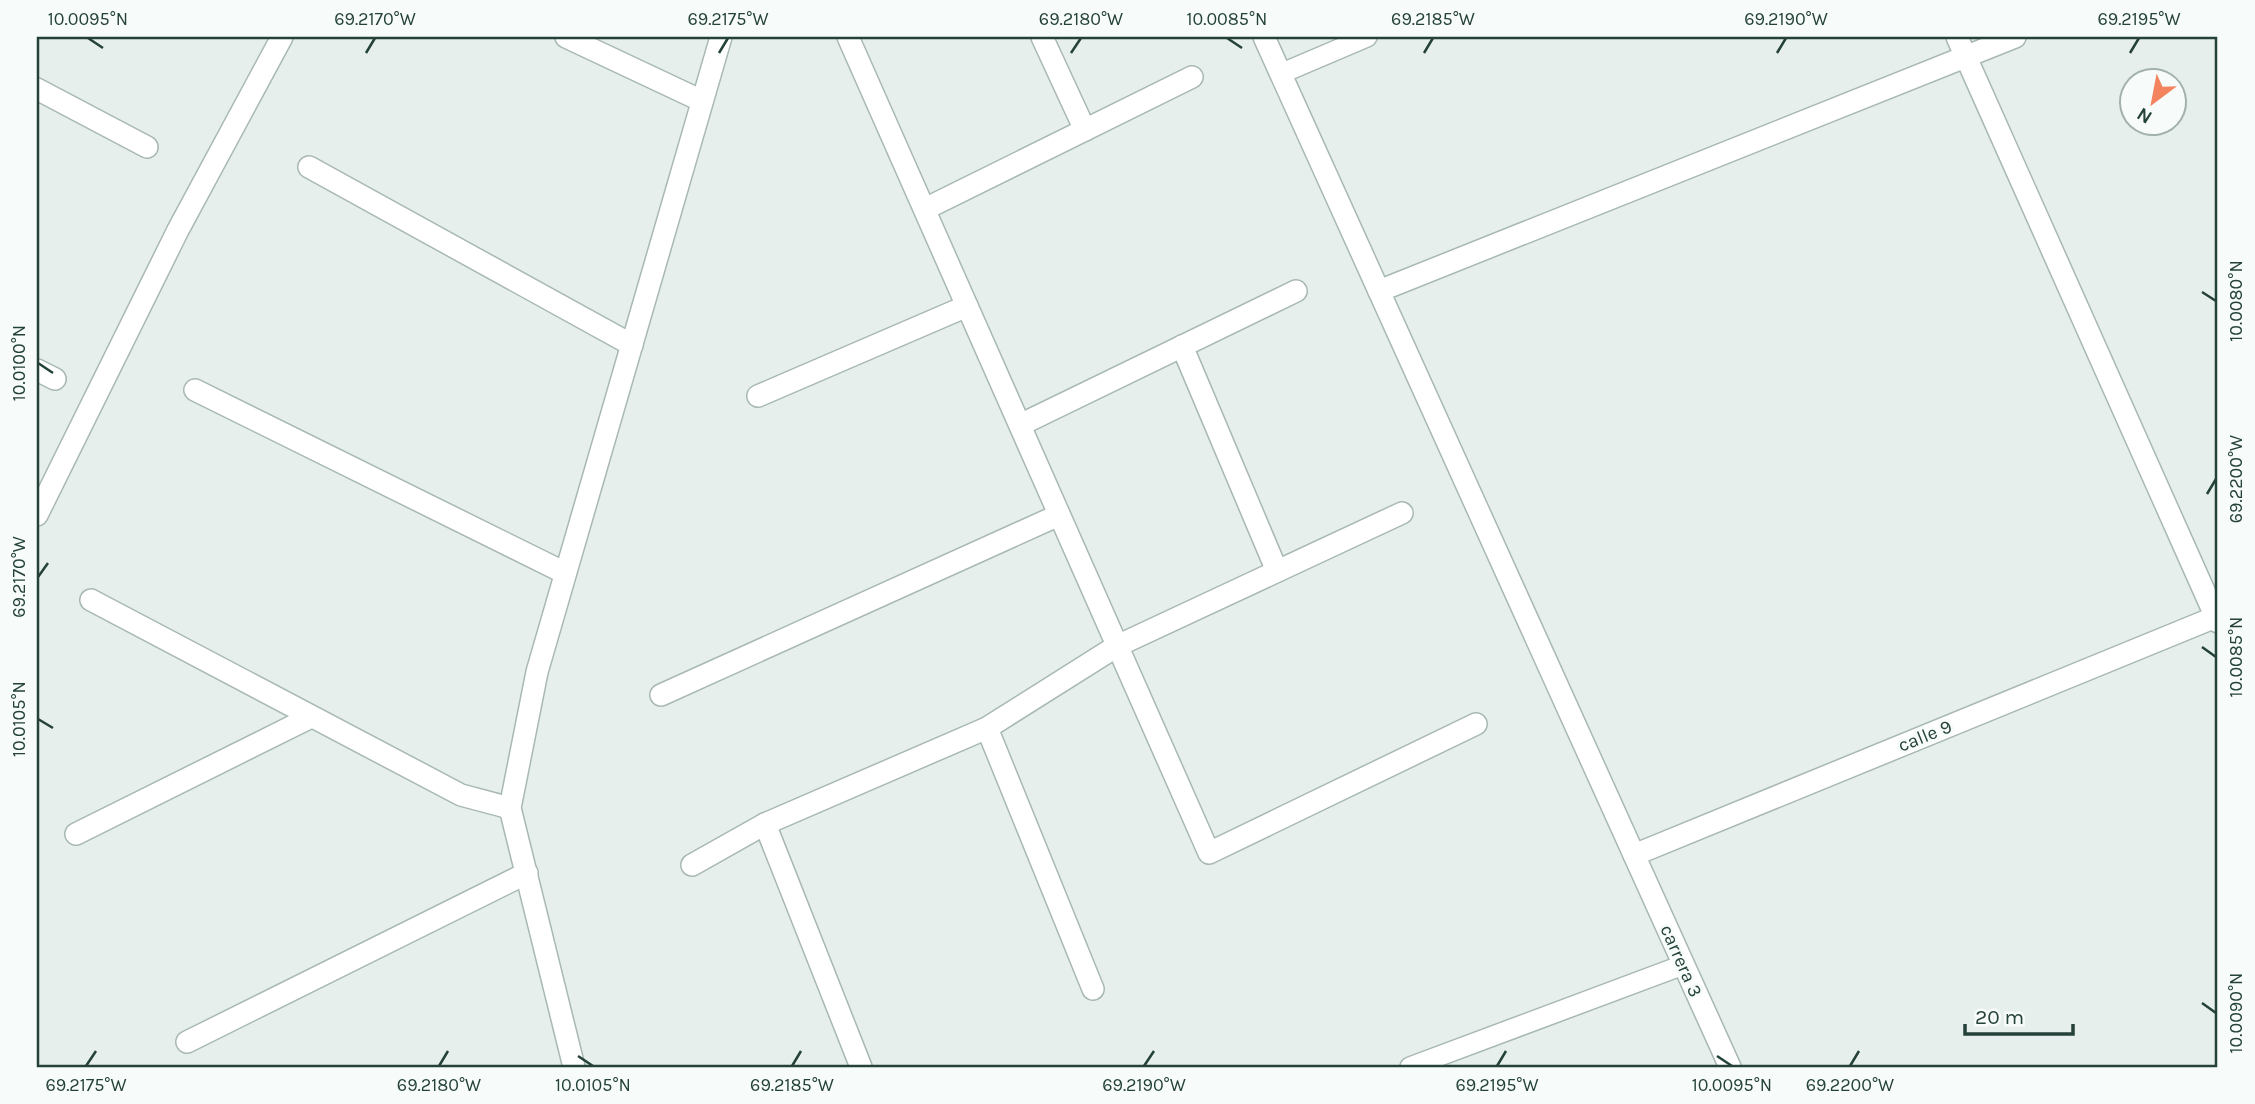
<svg xmlns="http://www.w3.org/2000/svg" width="2255" height="1104" viewBox="0 0 2255 1104" font-family="Karla,sans-serif">
  <style>
    .lines { fill: none; stroke-linecap: round; stroke-linejoin: round }
    .lane-casing { stroke: #a8b8b2; stroke-width: 22 }
    .street-casing { stroke: #a8b8b2; stroke-width: 24 }
    .lane { stroke: #fff; stroke-width: 19 }
    .street { stroke: #fff; stroke-width: 21 }
    .ticks { fill: none; stroke: #24423a; stroke-width: 2.5 }
    .labels { text-anchor: middle; dominant-baseline: central; stroke-width: 6; stroke-linejoin: round; paint-order: stroke }
    .street-label { font-size: 19px; fill: #24423a; stroke: #f7fbf9 }
    .neatline { fill: none; stroke: #24423a; stroke-width: 2.5 }
    .ticks-label { font-size: 18px; text-anchor: middle; fill: #24423a }
  </style>
  <rect width="100%" height="100%" fill="#e6efeb"/>
  <g class="lines">
    <!-- lane casing -->
    <g class="lane-casing">
      <g id="lane">
        <polyline points="1280,74 1367,37"/>
        <polyline points="1410,1067 1683,965"/>
      </g>
    </g>
    <!-- street casing -->
    <g class="street-casing">
      <g id="street">
        <polyline points="566,37 702,101"/>
        <polyline points="848,37 1209,853 1476,724"/>
        <polyline points="1042,37 1085,130"/>
        <polyline points="1264,37 1730,1067"/>
        <polyline points="1957,37 2218,622"/>
        <polyline points="37,89 147,147"/>
        <polyline points="309,167 632,345"/>
        <polyline points="925,209 1192,77"/>
        <polyline points="1379,291 2015,37"/>
        <polyline points="1182,346 1277,571"/>
        <polyline points="37,370 55,379"/>
        <polyline points="195,390 565,573"/>
        <polyline points="758,396 967,306"/>
        <polyline points="1020,425 1296,291"/>
        <polyline points="37,515 178,230 282,37"/>
        <polyline points="91,600 461,795 510,808"/>
        <polyline points="661,695 1059,515"/>
        <polyline points="987,728 1093,989"/>
        <polyline points="765,824 861,1067"/>
        <polyline points="76,834 311,717"/>
        <polyline points="1634,855 2218,616"/>
        <polyline points="692,865 765,824 987,728 1117,646 1402,513"/>
        <polyline points="187,1042 527,873"/>
        <polyline points="574,1067 510,808 537,672 721,37"/>
      </g>
    </g>
    <!-- lane -->
    <use href="#lane" class="lane"/>
    <!-- street -->
    <use href="#street" class="street"/>
  </g>
  <!-- ticks -->
  <path class="ticks" d="M88,38L103,48M1227,38L1242,48M366,53L375,38M719,53L728,38M1071,53L1081,38M1424,53L1433,38M1777,53L1786,38M2130,53L2139,38M2202,292L2216,301M38,363L53,373M2207,494L2216,479M38,577L48,563M2202,647L2216,657M38,719L53,728M2202,1003L2216,1013M578,1056L593,1066M1717,1056L1732,1066M86,1066L96,1051M439,1066L448,1051M792,1066L801,1051M1144,1066L1154,1051M1497,1066L1506,1051M1850,1066L1859,1051"/>
  <g class="labels">
    <!-- street labels -->
    <g class="street-label">
      <text transform="translate(1925 736) rotate(-22)">calle 9</text>
      <text transform="translate(1681 961) rotate(66)">carrera 3</text>
    </g>
  </g>
  <!-- border -->
  <rect width="2255" height="1104" fill="none" stroke="#f7fbf9" stroke-width="77"/>
  <!-- north arrow -->
  <g transform="translate(2153 102) rotate(212)"><circle r="33" fill="#f7fbf9" stroke="#a3b1ad" stroke-width="2"/>
  <path d="M0-5L12 26L0 18L-12 26Z" fill="#f4845f"/>
  <text y="-10" font-size="19" font-weight="bold" text-anchor="middle" fill="#24423a">N</text>
  </g>
  <!-- scale -->
  <path d="M1965 1024v10h108v-10" fill="none" stroke="#24423a" stroke-width="3.5"/>
  <text x="1975" y="1024" font-size="21" fill="#24423a" stroke="#f7fbf9" stroke-width="5" paint-order="stroke">20 m</text>
  <rect x="38" y="38" width="2178" height="1028" class="neatline"/>
  <g class="ticks-label">
    <text x="88" y="25">10.0095°N</text>
    <text x="375" y="25">69.2170°W</text>
    <text x="728" y="25">69.2175°W</text>
    <text x="1081" y="25">69.2180°W</text>
    <text x="1227" y="25">10.0085°N</text>
    <text x="1433" y="25">69.2185°W</text>
    <text x="1786" y="25">69.2190°W</text>
    <text x="2139" y="25">69.2195°W</text>
    <text transform="translate(2236 301) rotate(-90)" y="6">10.0080°N</text>
    <text transform="translate(19 363) rotate(-90)" y="6">10.0100°N</text>
    <text transform="translate(2236 479) rotate(-90)" y="6">69.2200°W</text>
    <text transform="translate(19 577) rotate(-90)" y="6">69.2170°W</text>
    <text transform="translate(2236 657) rotate(-90)" y="6">10.0085°N</text>
    <text transform="translate(19 719) rotate(-90)" y="6">10.0105°N</text>
    <text transform="translate(2236 1013) rotate(-90)" y="6">10.0090°N</text>
    <text x="86" y="1091">69.2175°W</text>
    <text x="439" y="1091">69.2180°W</text>
    <text x="593" y="1091">10.0105°N</text>
    <text x="792" y="1091">69.2185°W</text>
    <text x="1144" y="1091">69.2190°W</text>
    <text x="1497" y="1091">69.2195°W</text>
    <text x="1732" y="1091">10.0095°N</text>
    <text x="1850" y="1091">69.2200°W</text>
  </g>
</svg>
